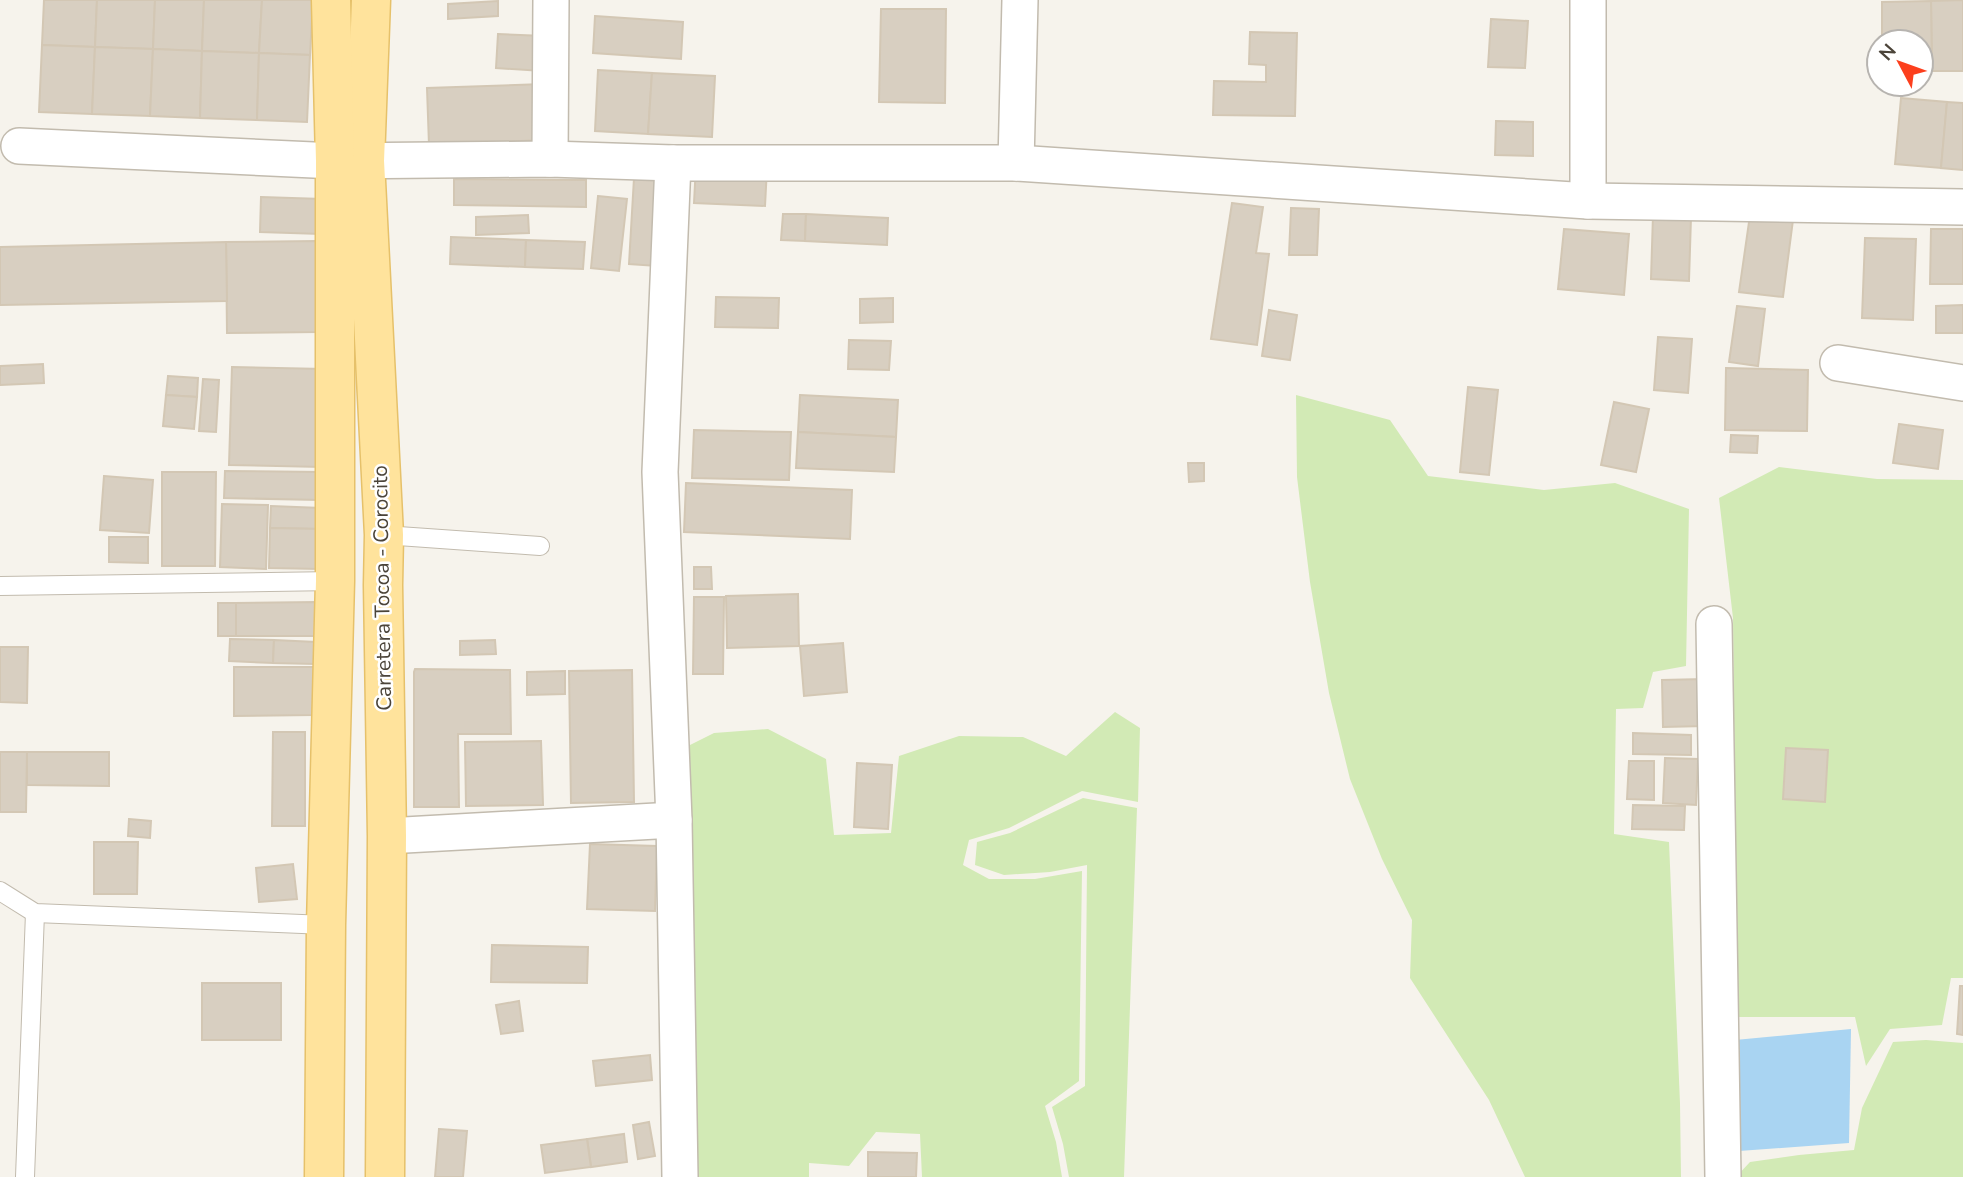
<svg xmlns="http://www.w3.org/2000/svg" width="1963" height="1177" viewBox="0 0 1963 1177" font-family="'Nunito Sans',sans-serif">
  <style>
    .green { fill: #d2eab5 }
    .water { fill: #a9d4f2 }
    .building { fill: #d8cfc1; stroke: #d3c7b4; stroke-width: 2 }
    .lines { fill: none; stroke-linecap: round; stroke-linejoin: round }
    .lane-casing { stroke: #c2bbae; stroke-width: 20 }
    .street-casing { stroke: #c2bbae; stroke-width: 38 }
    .primary-casing { stroke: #e6c16a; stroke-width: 41 }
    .lane { stroke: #fff; stroke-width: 18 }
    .street { stroke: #fff; stroke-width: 35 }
    .primary { stroke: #ffe39c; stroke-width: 38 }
    .labels { text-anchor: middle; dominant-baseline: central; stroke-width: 5; stroke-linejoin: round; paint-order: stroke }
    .street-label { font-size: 21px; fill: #4b4439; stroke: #fff }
  </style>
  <rect width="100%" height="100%" fill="#f6f3ec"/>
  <!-- green -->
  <g class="green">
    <polygon points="1296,395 1390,420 1428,476 1544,490 1615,483 1689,509 1686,666 1653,672 1643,708 1616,709 1614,834 1669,842 1680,1103 1681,1177 1525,1177 1489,1100 1410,978 1412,920 1382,859 1350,779 1329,693 1310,582 1297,477"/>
    <polygon points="1779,467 1877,479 1963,480 1963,978 1951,978 1942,1025 1890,1029 1866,1066 1855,1017 1737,1017 1733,618 1719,498"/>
    <polygon points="1115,712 1140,728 1138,802 1082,791 1009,828 969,840 963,865 989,879 1035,879 1082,871 1079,1081 1045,1106 1056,1142 1062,1177 922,1177 920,1134 876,1132 849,1166 809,1163 809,1177 688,1177 684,748 714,733 768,729 826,759 834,835 891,833 899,756 959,736 1023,737 1066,756"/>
    <polygon points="1083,798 1137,808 1124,1177 1069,1177 1063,1144 1052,1107 1085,1086 1087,865 1050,872 1004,875 975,865 977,842 1010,833"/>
    <polygon points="1926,1040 1963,1043 1963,1177 1736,1177 1750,1162 1799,1155 1854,1150 1862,1108 1893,1042"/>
  </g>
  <!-- water -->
  <polygon class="water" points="1851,1029 1849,1143 1739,1151 1735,1040"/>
  <!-- building -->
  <g class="building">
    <polygon points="44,0 97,0 95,47 42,45"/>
    <polygon points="97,0 155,0 153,49 95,47"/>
    <polygon points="155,0 204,0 202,51 153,49"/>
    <polygon points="204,0 262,0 259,53 202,51"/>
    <polygon points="262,0 313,0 310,55 259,53"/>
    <polygon points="1963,0 1963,71 1932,71 1931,1"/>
    <polygon points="498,1 498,16 448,19 448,4"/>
    <polygon points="1931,1 1932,71 1921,71 1921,42 1882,42 1882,2"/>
    <polygon points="881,9 946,9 945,103 879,102"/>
    <polygon points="595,16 683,22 681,59 593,53"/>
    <polygon points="1491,19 1528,21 1525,68 1488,67"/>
    <polygon points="1250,32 1297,33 1295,116 1213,115 1214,81 1266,82 1266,65 1249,64"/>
    <polygon points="498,34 544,36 542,71 496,68"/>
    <polygon points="42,45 95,47 92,114 39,112"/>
    <polygon points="95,47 153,49 150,116 92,114"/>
    <polygon points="153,49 202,51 200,118 150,116"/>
    <polygon points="202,51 259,53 257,120 200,118"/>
    <polygon points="259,53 310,55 307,122 257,120"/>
    <polygon points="598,70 652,73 648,134 595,131"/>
    <polygon points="652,73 715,76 712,137 648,134"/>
    <polygon points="543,84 546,140 429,145 427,88"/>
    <polygon points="1901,98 1947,102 1941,168 1895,164"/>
    <polygon points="1947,102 1963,103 1963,170 1941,168"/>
    <polygon points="1496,121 1533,122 1533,156 1495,155"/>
    <polygon points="696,165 767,168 765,206 694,203"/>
    <polygon points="634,178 662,180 657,266 629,264"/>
    <polygon points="454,179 586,180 586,207 454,205"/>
    <polygon points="598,196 627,199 619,271 591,268"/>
    <polygon points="261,197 322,199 321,234 260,232"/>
    <polygon points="1232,203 1263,207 1256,253 1269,254 1257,345 1211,339"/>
    <polygon points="1291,208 1319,209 1317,255 1289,255"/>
    <polygon points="783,214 806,214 805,241 781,240"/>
    <polygon points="806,214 888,218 887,245 805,241"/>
    <polygon points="528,215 529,233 476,235 476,217"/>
    <polygon points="1653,215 1691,217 1689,281 1651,279"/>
    <polygon points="1750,215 1793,220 1783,297 1739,292"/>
    <polygon points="1564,229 1629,234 1624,295 1558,289"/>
    <polygon points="1931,229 1963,229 1963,284 1930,284"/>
    <polygon points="451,237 526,240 525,267 450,264"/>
    <polygon points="1865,238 1916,239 1913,320 1862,318"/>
    <polygon points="526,240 585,242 583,269 525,267"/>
    <polygon points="316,241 317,332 227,333 226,242"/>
    <polygon points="226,242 227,301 0,305 0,247"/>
    <polygon points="716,297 779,298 778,328 715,327"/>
    <polygon points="893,298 893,322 860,323 860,299"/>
    <polygon points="1963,305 1963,333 1936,333 1936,306"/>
    <polygon points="1737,306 1765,309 1758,366 1729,362"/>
    <polygon points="1269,310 1297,315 1290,360 1262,356"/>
    <polygon points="1658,337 1692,339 1688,393 1654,390"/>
    <polygon points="849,340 891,341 889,370 848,369"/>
    <polygon points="43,364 44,383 0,385 0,366"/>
    <polygon points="232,367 324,369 322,467 229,465"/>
    <polygon points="1726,368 1808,370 1807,431 1725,430"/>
    <polygon points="168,376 198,378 197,397 166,395"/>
    <polygon points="203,379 219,380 216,432 199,431"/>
    <polygon points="1468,387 1498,390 1489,475 1460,472"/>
    <polygon points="166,395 197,397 194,429 163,426"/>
    <polygon points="800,395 898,400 896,437 798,432"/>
    <polygon points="1614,402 1649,409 1636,472 1601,465"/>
    <polygon points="1899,424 1943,430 1938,469 1893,463"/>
    <polygon points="694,430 791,432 789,480 692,478"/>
    <polygon points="798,432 896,437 894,472 796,468"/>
    <polygon points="1731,435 1758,436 1757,453 1730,452"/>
    <polygon points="1188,463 1204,463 1204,481 1189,482"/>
    <polygon points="225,471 321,472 320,500 224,498"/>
    <polygon points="162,472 216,472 215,566 162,566"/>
    <polygon points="104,476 153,480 149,533 100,530"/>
    <polygon points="686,483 852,490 850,539 684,532"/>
    <polygon points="222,504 268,505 266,569 220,567"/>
    <polygon points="271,506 321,508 321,529 270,528"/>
    <polygon points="270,528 321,529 320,569 269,568"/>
    <polygon points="109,537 148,537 148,563 109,562"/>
    <polygon points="694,567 711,567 712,589 694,589"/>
    <polygon points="798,594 799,646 727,648 726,596"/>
    <polygon points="694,597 724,597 723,674 693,674"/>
    <polygon points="316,602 316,636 236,636 236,603"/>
    <rect x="218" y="603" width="18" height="33"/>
    <polygon points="230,639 274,640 273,663 229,661"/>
    <polygon points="274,640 316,642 315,664 273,663"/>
    <polygon points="495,640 496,654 460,655 460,641"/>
    <polygon points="843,643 847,692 804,696 800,646"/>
    <polygon points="0,647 28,647 27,703 0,702"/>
    <polygon points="234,667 314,667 313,715 234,716"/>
    <polygon points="415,669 510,670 511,734 458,734 459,807 414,807 414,672"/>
    <polygon points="632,670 634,802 571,803 569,671"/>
    <polygon points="565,671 565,694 527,695 527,672"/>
    <polygon points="1704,679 1705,726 1663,727 1662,680"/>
    <polygon points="273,732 305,732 305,826 272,826"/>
    <polygon points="1633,733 1691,735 1691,755 1633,754"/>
    <polygon points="541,741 543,805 466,806 465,742"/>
    <polygon points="1786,748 1828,750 1825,802 1783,799"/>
    <polygon points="0,752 27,752 26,812 0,812"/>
    <polygon points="27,752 109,752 109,786 27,785"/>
    <polygon points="1665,758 1698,759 1696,805 1663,803"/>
    <polygon points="1629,761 1654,761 1654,800 1627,799"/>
    <polygon points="857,763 892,765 888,829 854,827"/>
    <polygon points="1633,805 1685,806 1684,830 1632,829"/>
    <polygon points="129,819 151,821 150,838 128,836"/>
    <polygon points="94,842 138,842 137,894 94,894"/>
    <polygon points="590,844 657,846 655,911 587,909"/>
    <polygon points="293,864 297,899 259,902 256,868"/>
    <polygon points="492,945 588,947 587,983 491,982"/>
    <rect x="202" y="983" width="79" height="57"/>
    <polygon points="1960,986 1963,986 1963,1035 1957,1034"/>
    <polygon points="519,1001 523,1031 501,1034 496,1005"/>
    <polygon points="650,1055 652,1080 596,1086 593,1061"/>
    <polygon points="649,1122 655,1156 638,1159 633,1125"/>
    <polygon points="439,1129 467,1131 463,1177 435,1177"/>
    <polygon points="624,1134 627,1162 591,1167 587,1139"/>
    <polygon points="587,1139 591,1167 545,1173 541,1145"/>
    <polygon points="868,1152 917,1153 916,1177 868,1177"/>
  </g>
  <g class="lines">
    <!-- lane casing -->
    <g class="lane-casing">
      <g id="lane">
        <polyline points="384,535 540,546"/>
        <polyline points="0,586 335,581"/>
        <polyline points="0,891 35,913 326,925"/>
        <polyline points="25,1177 35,913"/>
      </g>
    </g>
    <!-- street casing -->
    <g class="street-casing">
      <g id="street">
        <polyline points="1588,0 1588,201"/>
        <polyline points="19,146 335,161 550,159 673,163 1016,163 1588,201 1963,207"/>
        <polyline points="550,159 551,0"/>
        <polyline points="673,163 660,472 674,820 680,1177"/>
        <polyline points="1016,163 1020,0"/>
        <polyline points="1838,363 1963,383"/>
        <polyline points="1714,624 1723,1177"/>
        <polyline points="387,836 674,820"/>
      </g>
    </g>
    <!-- primary casing -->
    <g class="primary-casing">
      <g id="primary">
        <polyline points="371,0 365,161 384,535 383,585 387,836 385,1177"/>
        <polyline points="324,1177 326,925 335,581 335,161 331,0"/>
      </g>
    </g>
    <!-- lane -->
    <use href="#lane" class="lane"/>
    <!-- street -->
    <use href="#street" class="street"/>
    <!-- primary -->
    <use href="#primary" class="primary"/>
  </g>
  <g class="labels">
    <!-- street labels -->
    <g class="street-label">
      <text transform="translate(382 588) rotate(-91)">Carretera Tocoa - Corocito</text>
    </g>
  </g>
  <!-- north arrow -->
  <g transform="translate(1900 63) rotate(311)"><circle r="33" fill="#ffffff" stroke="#b7b4b0" stroke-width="2"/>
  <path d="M0-5L12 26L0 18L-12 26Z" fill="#fc3f1d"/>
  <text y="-10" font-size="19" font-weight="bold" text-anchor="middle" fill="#4b4439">N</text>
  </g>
</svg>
